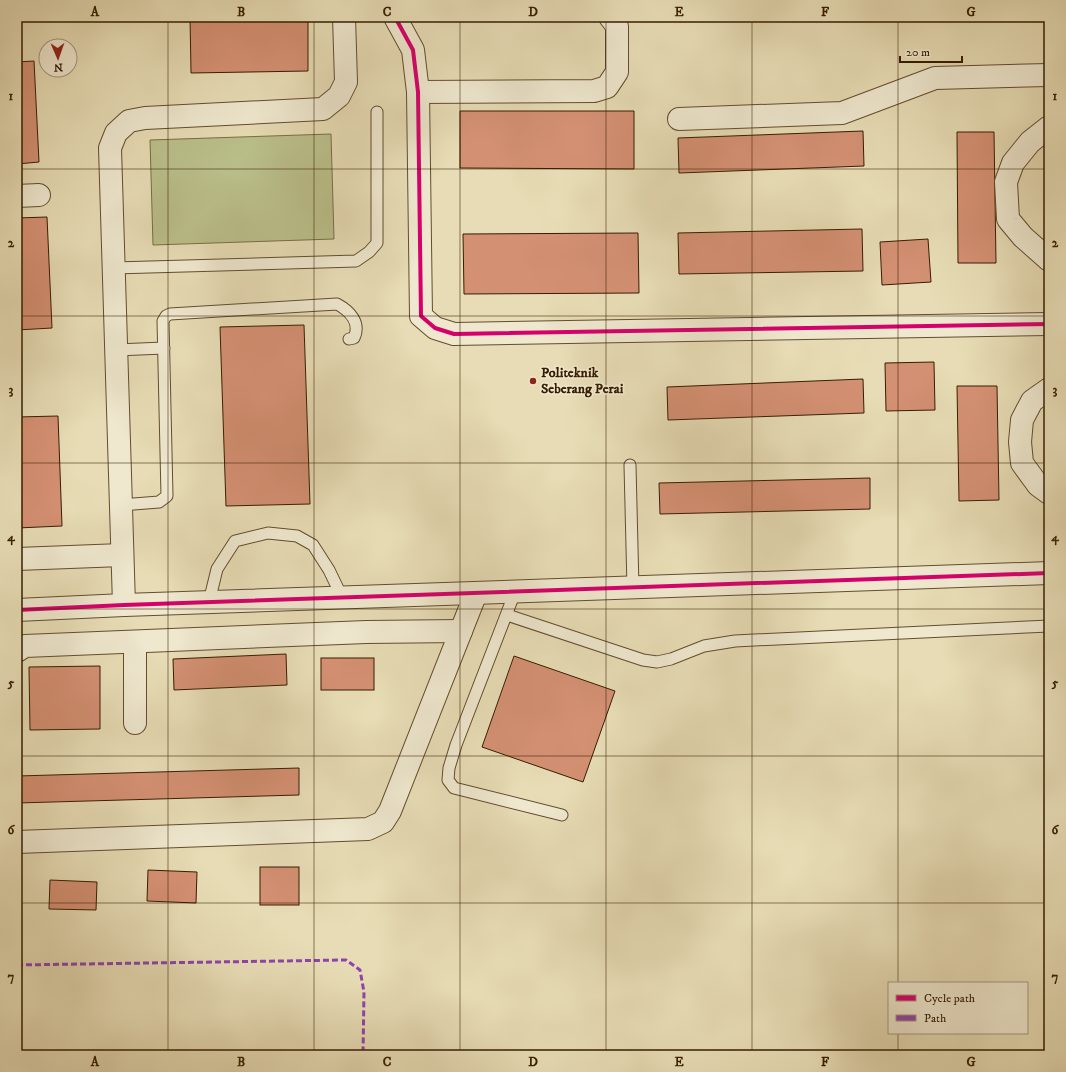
<svg xmlns="http://www.w3.org/2000/svg" width="1066" height="1072" viewBox="0 0 1066 1072" font-family="'IM FELL DW Pica',serif">
  <style>
    .green { fill: #babf8a; stroke: #786e45 }
    .building { fill: #d49073; stroke: #371d00 }
    .lines { fill: none; stroke-linecap: round; stroke-linejoin: round }
    .service-casing { stroke: #634d2d; stroke-width: 13 }
    .minor-casing { stroke: #634d2d; stroke-width: 24 }
    .service { stroke: #efe8cf; stroke-width: 11 }
    .minor { stroke: #efe8cf; stroke-width: 22 }
    .quiet { stroke: #8e44ad; stroke-width: 3; stroke-dasharray: 6 3; stroke-linecap: butt }
    .cycleway-casing { stroke: #efe8cf; stroke-width: 6 }
    .cycleway { stroke: #d6006c; stroke-width: 4 }
    .grid { fill: none; stroke: #371d00; stroke-width: 1; stroke-opacity: 0.55 }
    .poi-dot { fill: #8f2418; stroke: #efe8cf; stroke-width: 1.5 }
    .labels { text-anchor: middle; dominant-baseline: central; stroke-width: 3; stroke-linejoin: round; paint-order: stroke }
    .poi-label { font-size: 14px; font-weight: bold; fill: #371d00; stroke: #efe8cf; text-anchor: start }
    .neatline { fill: none; stroke: #371d00; stroke-width: 1.5 }
    .grid-label { font-size: 13px; text-anchor: middle; font-weight: bold; fill: #371d00 }
  </style>
  <rect width="100%" height="100%" fill="#e7dcb5"/>
  <filter id="stains"><feTurbulence type="fractalNoise" baseFrequency=".005" numOctaves="4"/><feColorMatrix values="0 0 0 0 .2 0 0 0 0 .09 0 0 0 0 .02 0 0 0 .5 -.17"/></filter>
  <radialGradient id="worn" r=".72"><stop offset=".6" stop-color="#630" stop-opacity="0"/><stop offset="1" stop-color="#630" stop-opacity=".3"/></radialGradient>
  <!-- green -->
  <polygon class="green" points="331,134 334,239 153,245 150,140"/>
  <!-- building -->
  <g class="building">
    <polygon points="190,17 308,17 308,71 191,73"/>
    <polygon points="34,61 39,162 17,164 17,62"/>
    <polygon points="460,111 634,111 634,169 460,168"/>
    <polygon points="863,131 864,166 679,173 678,138"/>
    <polygon points="957,132 994,132 996,263 958,263"/>
    <polygon points="47,217 52,328 17,330 17,218"/>
    <polygon points="862,229 863,271 679,274 678,233"/>
    <polygon points="638,233 639,293 464,294 463,234"/>
    <polygon points="928,239 931,282 882,285 880,242"/>
    <polygon points="304,325 310,504 226,506 220,327"/>
    <polygon points="934,362 935,410 886,411 885,363"/>
    <polygon points="863,379 864,413 668,420 667,387"/>
    <polygon points="957,386 997,386 999,500 959,501"/>
    <polygon points="58,416 62,526 17,528 17,417"/>
    <polygon points="870,478 870,509 660,514 659,483"/>
    <polygon points="286,654 287,685 174,690 173,659"/>
    <polygon points="514,656 615,691 583,782 482,747"/>
    <rect x="321" y="658" width="53" height="32"/>
    <polygon points="100,666 100,729 30,730 29,667"/>
    <polygon points="299,768 299,795 17,803 17,776"/>
    <rect x="260" y="867" width="39" height="38"/>
    <polygon points="148,870 197,872 196,903 147,901"/>
    <polygon points="50,880 97,882 96,910 49,909"/>
  </g>
  <g class="lines">
    <!-- service casing -->
    <g class="service-casing">
      <g id="service">
        <polyline points="114,268 356,261 369,252 377,243 377,112"/>
        <polyline points="116,350 164,348"/>
        <polyline points="630,465 633,588"/>
        <path d="M121,505L159,502L167,496L163,321L166,316L170,314L337,304C350,311 361,323 354,338L349,339"/>
        <polyline points="515,592 456,745 449,768 448,780 454,788 562,815"/>
        <polyline points="209,602 217,569 235,541 268,533 297,536 313,545 329,570 342,597"/>
        <polyline points="507,615 643,660 657,662 671,659 704,646 735,641 1049,626"/>
      </g>
    </g>
    <!-- minor casing -->
    <g class="minor-casing">
      <g id="minor">
        <polyline points="395,17 413,50 418,92 421,316 435,328 454,334 1049,324"/>
        <polyline points="418,92 594,91 607,87 617,72 617,26 610,17"/>
        <polyline points="679,119 842,113 935,78 1049,75"/>
        <polyline points="1049,127 1030,142 1013,163 1006,182 1008,219 1023,237 1049,260"/>
        <polyline points="17,196 39,195"/>
        <polyline points="1049,389 1032,401 1022,420 1020,442 1022,463 1038,485 1049,493"/>
        <polyline points="17,559 122,555"/>
        <polyline points="124,605 110,148 116,133 129,121 145,118 323,109 339,96 346,82 344,17"/>
        <polyline points="17,610 124,605 1049,573"/>
        <polyline points="135,642 135,723"/>
        <polyline points="17,651 25,646 366,632 461,631"/>
        <polyline points="17,842 368,829 383,822 390,811 476,593"/>
      </g>
    </g>
    <!-- service -->
    <use href="#service" class="service"/>
    <!-- minor -->
    <use href="#minor" class="minor"/>
    <!-- quiet -->
    <polyline class="quiet" points="17,965 346,960 360,970 364,992 363,1055"/>
    <!-- cycleway casing -->
    <g class="cycleway-casing">
      <g id="cycleway">
        <polyline points="395,17 413,50 418,92 421,316 435,328 454,334 1049,324"/>
        <polyline points="17,610 124,605 1049,573"/>
      </g>
    </g>
    <!-- cycleway -->
    <use href="#cycleway" class="cycleway"/>
  </g>
  <!-- grid -->
  <path class="grid" d="M168,17V1055M314,17V1055M460,17V1055M606,17V1055M752,17V1055M898,17V983M17,169H1049M17,316H1049M17,463H1049M17,609H1049M17,756H1049M17,903H1049M898,1033V1055"/>
  <!-- markers -->
  <circle class="poi-dot" cx="533" cy="381" r="4"/>
  <g class="labels">
    <!-- poi labels -->
    <g class="poi-label">
      <text x="541" y="373">Politeknik<tspan x="541" dy="16">Seberang Perai</tspan></text>
    </g>
  </g>
  <!-- margin -->
  <rect width="1066" height="1072" fill="none" stroke="#e7dcb5" stroke-width="44"/>
  <!-- legend -->
  <rect x="888" y="982" width="140" height="52" fill="#efe8cf" stroke="#a5977c"/>
  <rect x="896" y="995" width="20" height="6" fill="#d6006c" stroke="#a5977c"/>
  <text x="924" y="1002" font-size="12" fill="#371d00">Cycle path</text>
  <rect x="896" y="1015" width="20" height="6" fill="#8e44ad" stroke="#a5977c"/>
  <text x="924" y="1022" font-size="12" fill="#371d00">Path</text>
  <!-- north arrow -->
  <g transform="translate(58 58) rotate(178)"><circle r="19" fill="#efe8cf" stroke="#a5977c"/>
  <path d="M0-3L7 15L0 10L-7 15Z" fill="#8f2418"/>
  <text y="-6" font-size="11" font-weight="bold" text-anchor="middle" fill="#371d00">N</text>
  </g>
  <!-- scale -->
  <path d="M900 56v6h62v-6" fill="none" stroke="#371d00" stroke-width="2"/>
  <text x="906" y="56" font-size="12" fill="#371d00" stroke="#efe8cf" stroke-width="3" paint-order="stroke">20 m</text>
  <rect x="22" y="22" width="1022" height="1028" class="neatline"/>
  <g class="grid-label">
    <text x="95" y="16">A</text>
    <text x="241" y="16">B</text>
    <text x="387" y="16">C</text>
    <text x="533" y="16">D</text>
    <text x="679" y="16">E</text>
    <text x="825" y="16">F</text>
    <text x="971" y="16">G</text>
    <text x="11" y="100">1</text>
    <text x="1055" y="100">1</text>
    <text x="11" y="247">2</text>
    <text x="1055" y="247">2</text>
    <text x="11" y="394">3</text>
    <text x="1055" y="394">3</text>
    <text x="11" y="541">4</text>
    <text x="1055" y="541">4</text>
    <text x="11" y="687">5</text>
    <text x="1055" y="687">5</text>
    <text x="11" y="834">6</text>
    <text x="1055" y="834">6</text>
    <text x="11" y="981">7</text>
    <text x="1055" y="981">7</text>
    <text x="95" y="1066">A</text>
    <text x="241" y="1066">B</text>
    <text x="387" y="1066">C</text>
    <text x="533" y="1066">D</text>
    <text x="679" y="1066">E</text>
    <text x="825" y="1066">F</text>
    <text x="971" y="1066">G</text>
  </g>
  <rect width="100%" height="100%" filter="url(#stains)"/>
  <rect width="100%" height="100%" fill="url(#worn)"/>
</svg>
